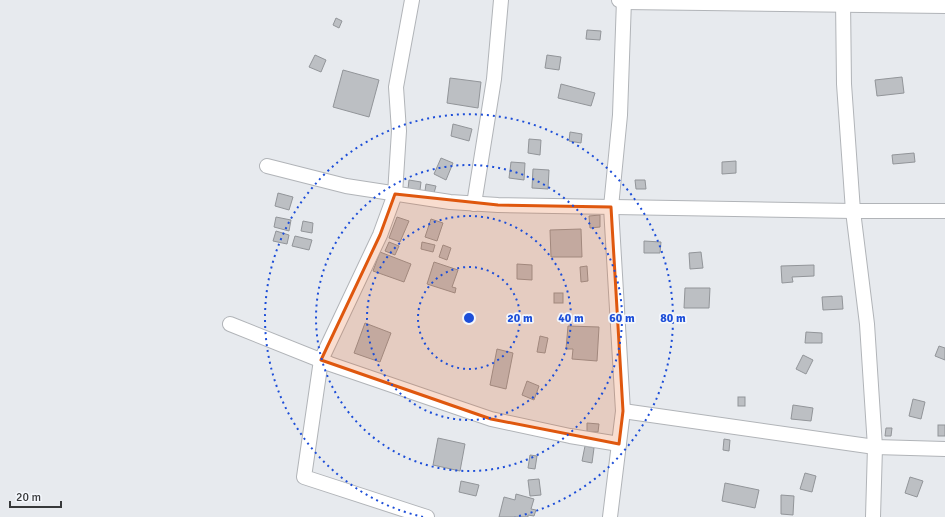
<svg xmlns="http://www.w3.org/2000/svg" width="945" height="517" viewBox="0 0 945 517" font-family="Signika,sans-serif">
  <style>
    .building { fill: #bcbfc3; stroke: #929599 }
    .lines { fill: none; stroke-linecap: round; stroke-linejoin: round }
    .street-casing { stroke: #b1b4b8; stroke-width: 16 }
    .street { stroke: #fff; stroke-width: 14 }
    .marked { fill: #df570e; fill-opacity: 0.2; stroke: #df570e; stroke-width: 3; stroke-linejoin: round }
    .ring { fill: none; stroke: #1d4ed8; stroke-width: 2; stroke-dasharray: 2 4 }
    .centre { fill: #1d4ed8; stroke: #f4f7fc; stroke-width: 2 }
    .ring-label { font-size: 12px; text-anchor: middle; font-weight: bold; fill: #1d4ed8; stroke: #f4f7fc; stroke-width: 3.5; stroke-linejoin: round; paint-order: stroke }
  </style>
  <rect width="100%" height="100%" fill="#e7eaee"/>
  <!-- building -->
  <g class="building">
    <polygon points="336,18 342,21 339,28 333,25"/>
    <polygon points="587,30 601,31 600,40 586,39"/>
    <polygon points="315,55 326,60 321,72 309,67"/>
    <polygon points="547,55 561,57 559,70 545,68"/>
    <polygon points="343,70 379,80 369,117 333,107"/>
    <polygon points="902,77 904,93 877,96 875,80"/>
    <polygon points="450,78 481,82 478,108 447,103"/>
    <polygon points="561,84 595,93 591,106 558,98"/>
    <polygon points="453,124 472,129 469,141 451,136"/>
    <polygon points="570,132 582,134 581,143 569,141"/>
    <polygon points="529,139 541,140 540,155 528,153"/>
    <polygon points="914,153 915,162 893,164 892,155"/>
    <polygon points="441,158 453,163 446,180 434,174"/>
    <polygon points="736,161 736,173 722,174 722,162"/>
    <polygon points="511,162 525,163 524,180 509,178"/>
    <polygon points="533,169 549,170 548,189 532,188"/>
    <polygon points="409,180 421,182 420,190 408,189"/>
    <polygon points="635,180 645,180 646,189 636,189"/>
    <polygon points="426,184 436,186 434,193 425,191"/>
    <polygon points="278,193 293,197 289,210 275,206"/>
    <polygon points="600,215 600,227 590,228 589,216"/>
    <polygon points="276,217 291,220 289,231 274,227"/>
    <polygon points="397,217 409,221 400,242 389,238"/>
    <polygon points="431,219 443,223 437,241 425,237"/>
    <polygon points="303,221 313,223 312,233 301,231"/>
    <polygon points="581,229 582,257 551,257 550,230"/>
    <polygon points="276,231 289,235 287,244 273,241"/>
    <polygon points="295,236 312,240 309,250 292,246"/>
    <polygon points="644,241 661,242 660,253 644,253"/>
    <polygon points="389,242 399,246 395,255 385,251"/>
    <polygon points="422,242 435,245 433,252 421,249"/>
    <polygon points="443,245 451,248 447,260 439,257"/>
    <polygon points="380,252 411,264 404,282 373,271"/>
    <polygon points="701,252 703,268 690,269 689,253"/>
    <polygon points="434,262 458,270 452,287 456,288 455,293 427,284"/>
    <polygon points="517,264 532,265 532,280 517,279"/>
    <polygon points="814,265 814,276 792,277 793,282 782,283 781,266"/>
    <polygon points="587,266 588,281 581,282 580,267"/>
    <polygon points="685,288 710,288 709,308 684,308"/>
    <rect x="554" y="293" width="9" height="10"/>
    <polygon points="842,296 843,309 823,310 822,297"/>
    <polygon points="365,323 391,333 380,362 354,353"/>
    <polygon points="568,326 599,327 597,361 572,359 573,349 566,349"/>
    <polygon points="806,332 822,333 822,343 805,343"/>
    <polygon points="540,336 548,338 545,353 537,352"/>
    <polygon points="939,346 945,348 945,360 935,356"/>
    <polygon points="497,349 513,353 506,389 490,385"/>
    <polygon points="803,355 813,360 806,374 796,369"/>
    <polygon points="527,381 539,386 534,400 522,395"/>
    <rect x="738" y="397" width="7" height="9"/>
    <polygon points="913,399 925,402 921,419 909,416"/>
    <polygon points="793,405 813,408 811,421 791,419"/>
    <polygon points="587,423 599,424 598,432 587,432"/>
    <rect x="938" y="425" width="7" height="11"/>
    <polygon points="886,428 892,428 891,436 885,436"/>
    <polygon points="438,438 465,444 460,471 433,465"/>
    <polygon points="724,439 730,440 729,451 723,450"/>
    <polygon points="585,446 594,448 592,463 582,461"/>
    <polygon points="530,455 537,456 535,469 528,468"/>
    <polygon points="805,473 816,476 812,492 800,489"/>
    <polygon points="910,477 923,481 917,497 905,493"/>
    <polygon points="539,479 541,495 530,496 528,480"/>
    <polygon points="461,481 479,485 476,496 459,492"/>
    <polygon points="725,483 759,490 755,508 722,501"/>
    <polygon points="516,494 534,499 531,509 536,510 534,516 528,515 528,517 499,517 504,497 515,500"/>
    <polygon points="781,495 794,496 793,515 781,514"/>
  </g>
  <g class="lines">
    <!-- street casing -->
    <g class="street-casing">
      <g id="street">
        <polyline points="412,0 396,87 399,131 395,194 380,235 321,360 304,477 427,517"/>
        <polyline points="619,0 624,2 945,6"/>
        <polyline points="843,0 844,84 853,211 867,324 875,447 873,517"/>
        <polyline points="267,166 346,186 450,202 498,205 853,211 945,211"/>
        <polyline points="474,204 494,79 501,0"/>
        <polyline points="230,324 330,364 491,419 570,436 619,444"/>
        <polyline points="623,411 875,447 945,449"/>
        <polyline points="610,517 623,411 611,207 620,115 624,0"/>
      </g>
    </g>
    <!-- street -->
    <use href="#street" class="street"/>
  </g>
  <!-- marked area -->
  <path class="marked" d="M395,194L498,205L611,207L623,411L619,444L491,419L321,360L380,235Z"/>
  <!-- distance rings -->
  <g class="ring">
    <circle cx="469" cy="318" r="51"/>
    <circle cx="469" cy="318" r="102"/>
    <circle cx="469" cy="318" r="153"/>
    <path d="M423 517A204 204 0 1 1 515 517"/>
  </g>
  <circle cx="469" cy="318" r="6" class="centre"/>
  <g class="ring-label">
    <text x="520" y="322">20 m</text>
    <text x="571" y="322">40 m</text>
    <text x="622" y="322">60 m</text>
    <text x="673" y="322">80 m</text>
  </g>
  <!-- scale -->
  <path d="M10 501v6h51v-6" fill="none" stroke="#37393a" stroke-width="2"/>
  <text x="16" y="501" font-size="12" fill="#37393a" stroke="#f4f7fc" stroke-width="3" paint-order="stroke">20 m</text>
</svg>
